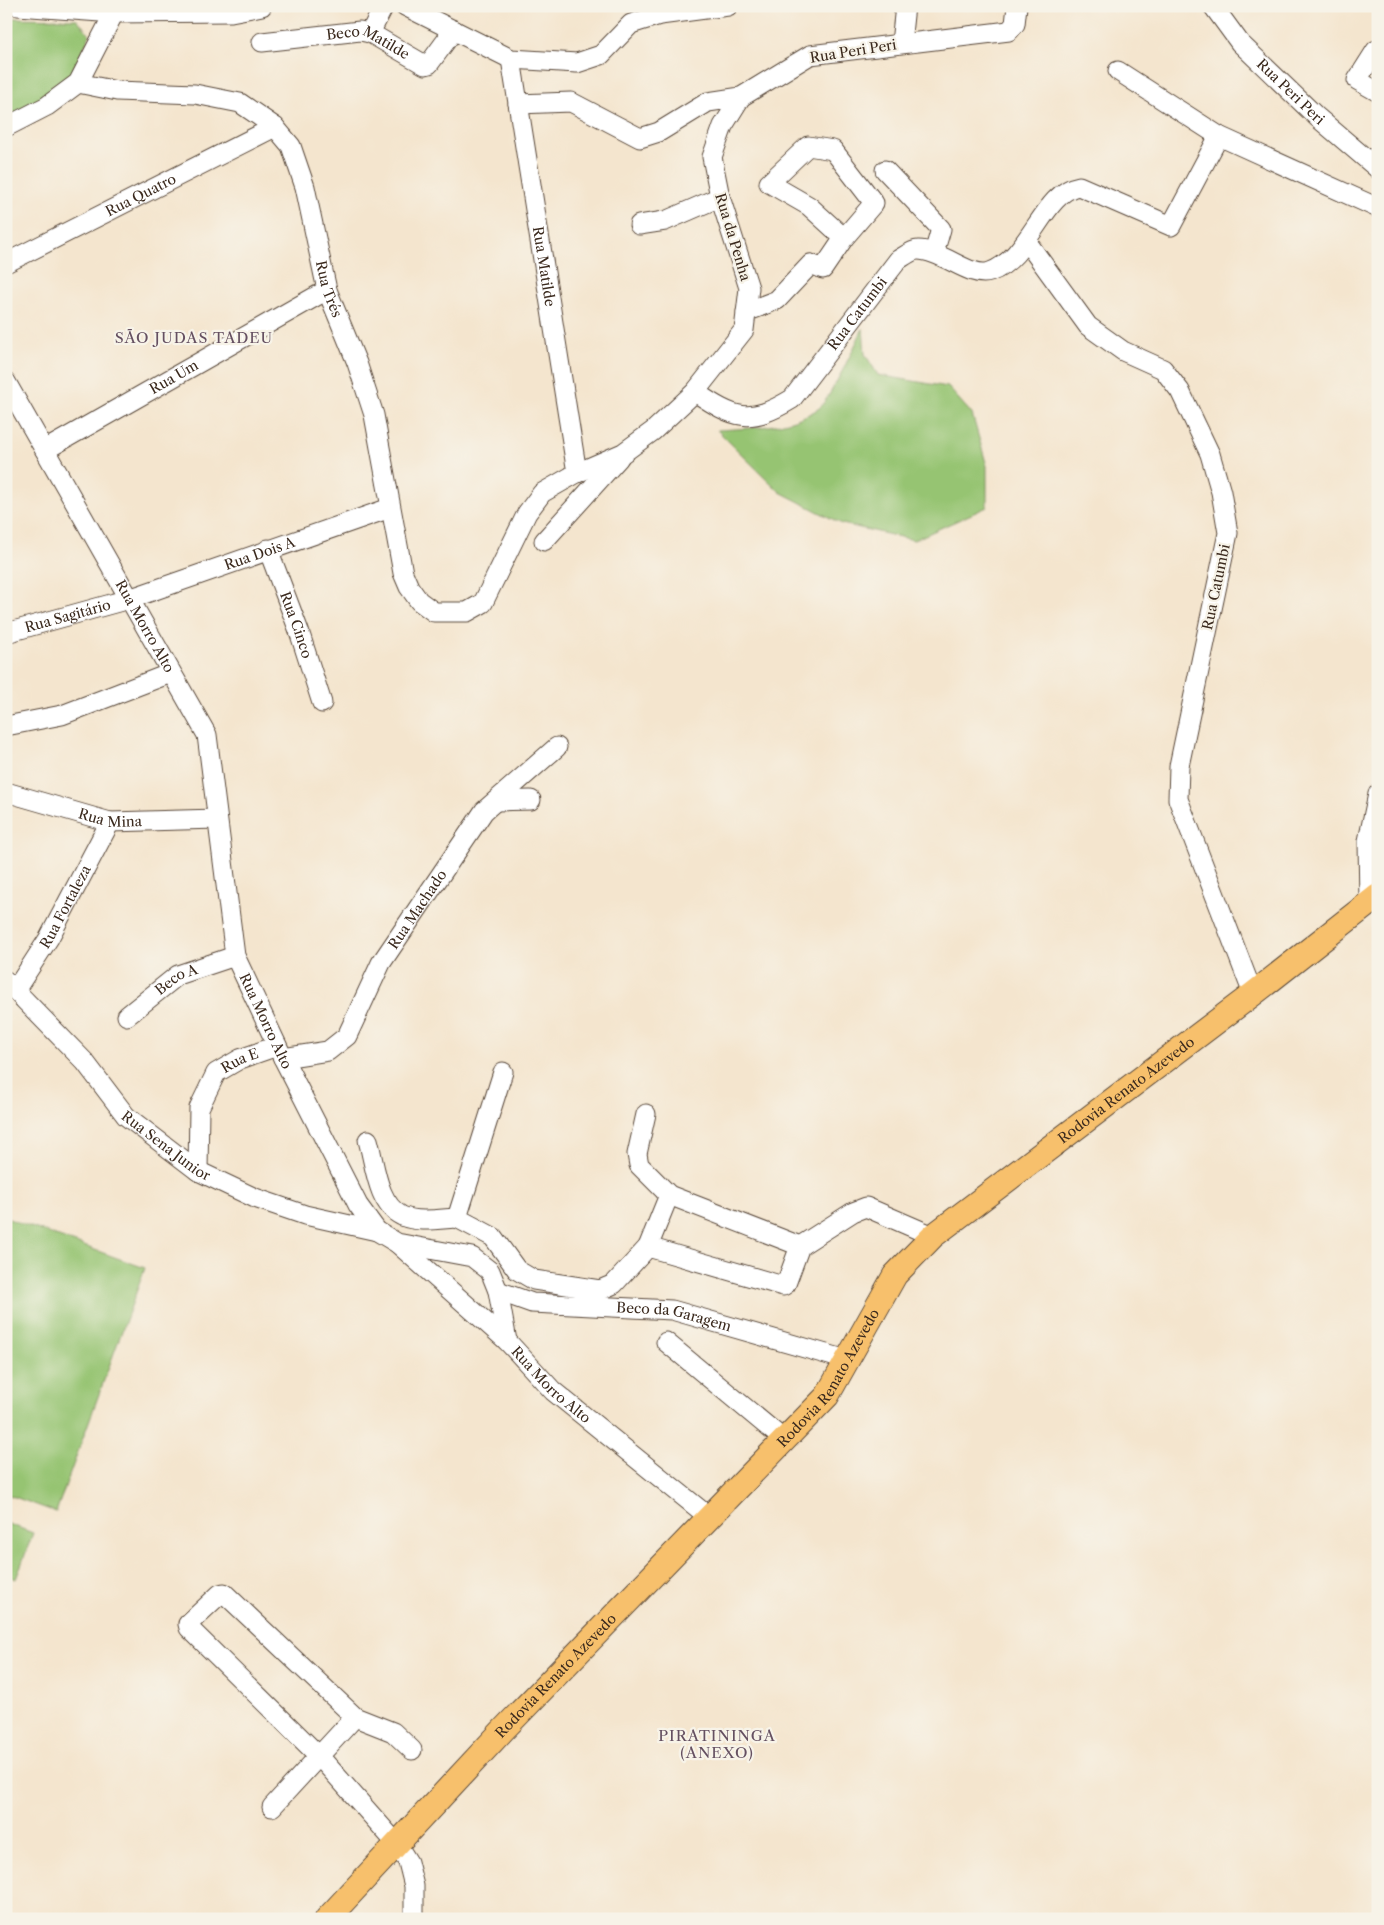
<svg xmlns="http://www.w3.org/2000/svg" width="1384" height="1925" viewBox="0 0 1384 1925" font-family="'Libre Caslon Text',serif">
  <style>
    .green { fill: #96c472; stroke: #687748 }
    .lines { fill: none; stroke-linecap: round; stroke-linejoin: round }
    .minor-casing { stroke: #574638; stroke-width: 21 }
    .major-casing { stroke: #574638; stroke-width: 26 }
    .minor { stroke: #fff; stroke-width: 19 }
    .major { stroke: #f7c06c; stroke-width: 24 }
    .labels { text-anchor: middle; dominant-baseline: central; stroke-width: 4.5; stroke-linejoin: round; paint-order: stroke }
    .street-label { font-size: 14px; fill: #3b2a1e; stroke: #f7f3e8 }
    .neighbourhood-label { font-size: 15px; letter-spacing: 1px; fill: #655061; stroke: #f7f3e8 }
  </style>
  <rect width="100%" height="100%" fill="#f7f3e8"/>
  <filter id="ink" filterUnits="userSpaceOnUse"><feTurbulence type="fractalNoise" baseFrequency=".02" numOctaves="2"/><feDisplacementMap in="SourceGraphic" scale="10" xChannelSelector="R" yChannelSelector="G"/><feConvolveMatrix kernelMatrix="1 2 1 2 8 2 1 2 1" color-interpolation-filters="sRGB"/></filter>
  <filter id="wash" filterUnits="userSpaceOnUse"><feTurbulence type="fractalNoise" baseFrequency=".0096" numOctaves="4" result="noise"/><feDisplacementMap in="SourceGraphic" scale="20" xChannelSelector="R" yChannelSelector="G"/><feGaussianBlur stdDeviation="1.12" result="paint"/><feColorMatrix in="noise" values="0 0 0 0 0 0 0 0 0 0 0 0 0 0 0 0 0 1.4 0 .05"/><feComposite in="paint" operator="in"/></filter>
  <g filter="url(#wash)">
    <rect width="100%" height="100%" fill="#f4e5ce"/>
    <!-- green -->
    <g class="green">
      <polygon points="6,18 77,19 90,35 73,71 44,103 6,123"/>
      <path d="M863,328L865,354L878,375L948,387L972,414L987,466V507L914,540L842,524L780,492L717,430C752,428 787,428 818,409C828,403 857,342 863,328Z"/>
      <polygon points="6,1218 145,1268 56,1512 6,1494"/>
      <polygon points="6,1523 33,1533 16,1579 6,1575"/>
    </g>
  </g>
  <g filter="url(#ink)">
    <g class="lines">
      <!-- minor casing -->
      <g class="minor-casing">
        <g id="minor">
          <polyline points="18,6 114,13 231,12 262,6"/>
          <polyline points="405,6 511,59 577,63 601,55 631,24 660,15 728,6"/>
          <path id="s1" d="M1213,6L1240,43L1317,117L1378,169"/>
          <polyline points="370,33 384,6"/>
          <path id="s2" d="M262,42L360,31L370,33L425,65L429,64L454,30"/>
          <polyline points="901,43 905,6"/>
          <polyline points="1376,50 1357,80 1378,92"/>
          <path id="s3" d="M511,59L577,473"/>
          <polyline points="1118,71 1219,136 1378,208"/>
          <path id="s4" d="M78,83L117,91L195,94L240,103L275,127L291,146L305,187L327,290L357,363L374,415L403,573L409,587L419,601L434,612H467L483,603L527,513L542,493L577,473L623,453L653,431L695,392L744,330L749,288L720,197L712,157L723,126L741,97"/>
          <polyline points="518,104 571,102 640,138 659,132 708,102 741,97 810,55 1009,31 1015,24 1017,6"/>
          <polyline points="6,127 47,106 78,83 114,13"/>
          <polyline points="885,170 941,229 934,253"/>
          <polyline points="639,225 665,221 720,197"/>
          <polyline points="1027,242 1088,326 1123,351 1163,369 1180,391 1210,454 1221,492 1228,533 1179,766 1178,799 1253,994"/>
          <path id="s5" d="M6,263L275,127"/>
          <polyline points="746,312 777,300 811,264 823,269 844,238 809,206 769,183 808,146 833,150 874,203 844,238"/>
          <path id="s6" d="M6,382L207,735L235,956L283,1058L358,1205L377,1231L397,1243L472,1257L490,1271L498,1291L507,1341L553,1391L709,1517"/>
          <path id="s7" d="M695,392C735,419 749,425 792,399L898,260C903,257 912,250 918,250C942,250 971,279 990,272C1030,258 1043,192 1079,186L1171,226L1219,136"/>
          <path id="s8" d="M45,450L327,290"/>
          <polyline points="544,541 619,458"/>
          <path id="s9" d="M268,549L299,631L322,703"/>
          <path id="s10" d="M6,633L129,599L390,508"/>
          <polyline points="6,726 62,715 171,673"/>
          <path id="s11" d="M6,792L110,822L217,819"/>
          <polyline points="496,801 531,800"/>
          <polyline points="1369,903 1368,841 1378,794"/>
          <path id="s12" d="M6,981L85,1062L126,1116L198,1171L255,1198L305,1215L377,1231"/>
          <path id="s13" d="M16,989L49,938L110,822"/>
          <path id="s14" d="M127,1016L178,975L235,956"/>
          <path id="s15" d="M283,1058L328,1051L347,1036L381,963L484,811L557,747"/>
          <polyline points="503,1072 457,1218 493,1237 517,1270 534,1280 600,1290 614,1284 648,1247 783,1286 786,1284 800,1246 853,1212 866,1207 933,1236"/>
          <polyline points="646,1114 637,1154 639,1165 669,1195 800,1246"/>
          <path d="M368,1140C375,1164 377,1204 402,1216C418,1223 440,1219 457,1218"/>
          <path id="s16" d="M198,1171L199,1108L216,1073L240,1059L277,1046"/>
          <polyline points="398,1244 507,1341"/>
          <polyline points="648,1247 669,1195"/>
          <path id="s17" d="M498,1291L532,1303L672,1310L847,1360"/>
          <polyline points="666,1342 784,1440"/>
          <polyline points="412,1750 393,1732 355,1717 224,1593 220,1594 188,1624 189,1628 319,1756 396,1843 408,1862 414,1886 414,1919"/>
          <polyline points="272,1807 355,1717"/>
        </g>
      </g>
      <!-- major casing -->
      <g class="major-casing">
        <g id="major">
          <path id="s18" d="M327,1919L503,1730L827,1396L895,1275L933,1236L1253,994L1378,896"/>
        </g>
      </g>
      <!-- minor -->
      <use href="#minor" class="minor"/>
      <!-- major -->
      <use href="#major" class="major"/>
    </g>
  </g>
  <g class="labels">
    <!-- street labels -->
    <g class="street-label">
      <text stroke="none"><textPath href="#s2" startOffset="109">Beco Matilde</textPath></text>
      <text transform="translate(853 51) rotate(-9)">Rua Peri Peri</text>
      <text stroke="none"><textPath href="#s1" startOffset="116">Rua Peri Peri</textPath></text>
      <text stroke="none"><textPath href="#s5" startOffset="151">Rua Quatro</textPath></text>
      <text transform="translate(733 237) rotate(73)">Rua da Penha</text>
      <text stroke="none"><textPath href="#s3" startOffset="210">Rua Matilde</textPath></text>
      <text stroke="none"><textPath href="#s4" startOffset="379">Rua Trés</textPath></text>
      <text stroke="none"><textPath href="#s7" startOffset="214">Rua Catumbi</textPath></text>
      <text stroke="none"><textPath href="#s8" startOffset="148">Rua Um</textPath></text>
      <text stroke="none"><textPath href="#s10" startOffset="266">Rua Dois A</textPath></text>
      <text transform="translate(1216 587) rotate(-78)">Rua Catumbi</text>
      <text stroke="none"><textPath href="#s10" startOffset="64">Rua Sagitário</textPath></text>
      <text stroke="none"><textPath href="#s9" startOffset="81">Rua Cinco</textPath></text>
      <text stroke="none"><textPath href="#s6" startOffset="281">Rua Morro Alto</textPath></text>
      <text stroke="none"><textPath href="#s11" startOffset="108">Rua Mina</textPath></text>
      <text stroke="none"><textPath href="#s13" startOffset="96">Rua Fortaleza</textPath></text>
      <text stroke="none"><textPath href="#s15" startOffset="215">Rua Machado</textPath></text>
      <text stroke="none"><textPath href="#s14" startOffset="62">Beco A</textPath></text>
      <text stroke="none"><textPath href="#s6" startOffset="701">Rua Morro Alto</textPath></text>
      <text stroke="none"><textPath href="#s16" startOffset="129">Rua E</textPath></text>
      <text stroke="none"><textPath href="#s18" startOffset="1159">Rodovia Renato Azevedo</textPath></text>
      <text stroke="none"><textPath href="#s12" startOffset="231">Rua Sena Junior</textPath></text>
      <text stroke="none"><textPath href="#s17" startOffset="179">Beco da Garagem</textPath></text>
      <text stroke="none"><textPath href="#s18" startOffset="739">Rodovia Renato Azevedo</textPath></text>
      <text stroke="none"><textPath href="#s6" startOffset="1196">Rua Morro Alto</textPath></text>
      <text stroke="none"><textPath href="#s18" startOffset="334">Rodovia Renato Azevedo</textPath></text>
    </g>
    <!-- neighbourhood labels -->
    <g class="neighbourhood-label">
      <text x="194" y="337">SÃO JUDAS TADEU</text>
      <text x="717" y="1735">PIRATININGA<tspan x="717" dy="17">(ANEXO)</tspan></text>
    </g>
  </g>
  <!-- margin -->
  <rect width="1384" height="1925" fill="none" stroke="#f7f3e8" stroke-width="25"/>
</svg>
